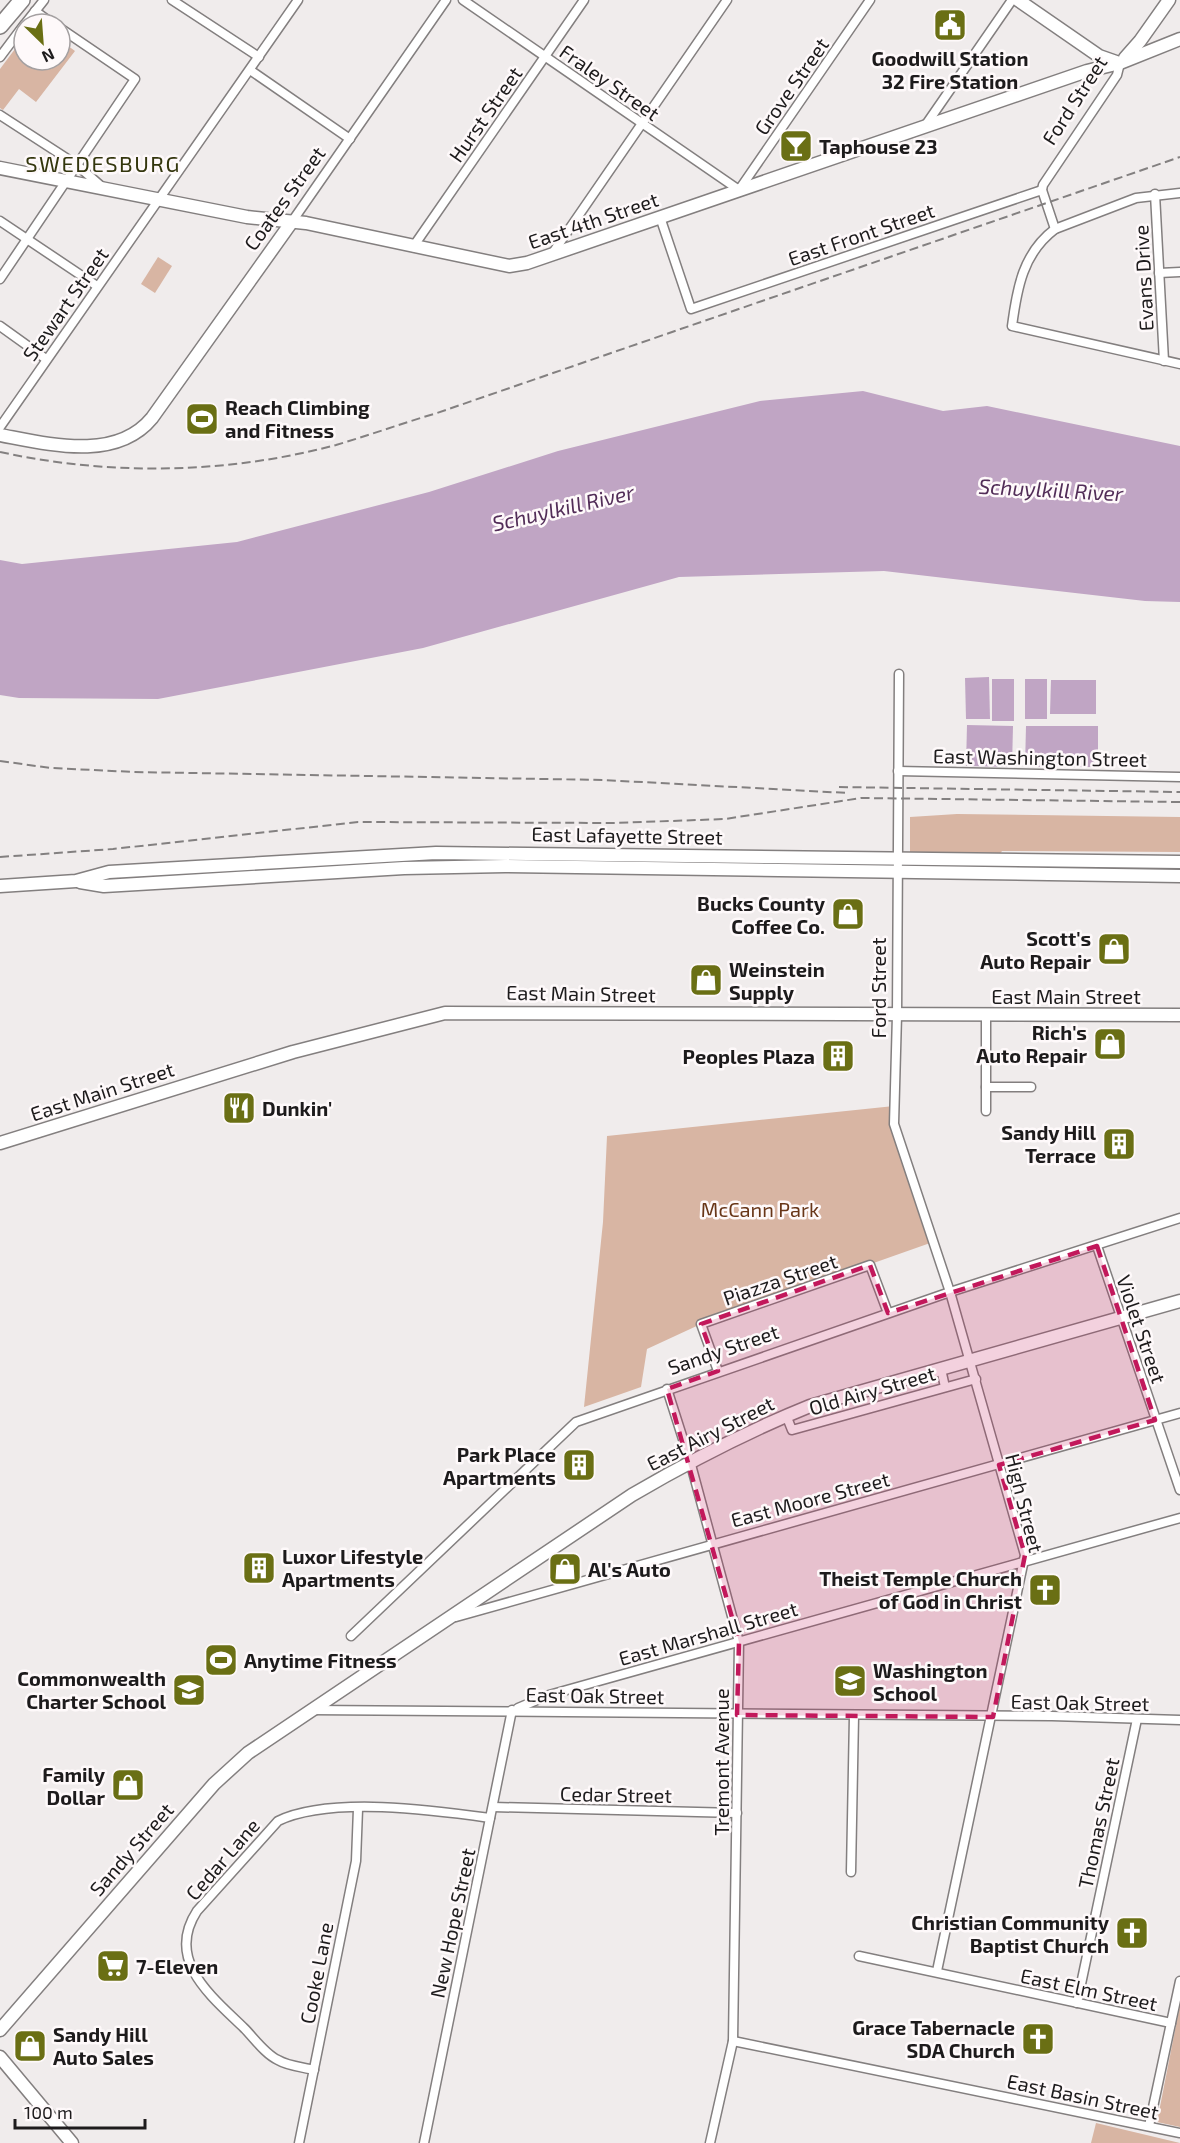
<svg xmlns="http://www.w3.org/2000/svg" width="1180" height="2143" viewBox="0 0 1180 2143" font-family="'Exo 2',sans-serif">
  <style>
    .green { fill: #d8b5a3 }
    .water { fill: #c0a5c4 }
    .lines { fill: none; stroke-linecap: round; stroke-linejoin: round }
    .street-casing { stroke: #837f7f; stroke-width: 11 }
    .secondary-casing { stroke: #837f7f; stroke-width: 15 }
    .primary-casing { stroke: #837f7f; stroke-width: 15 }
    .highway-casing { stroke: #837f7f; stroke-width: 18 }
    .street { stroke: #fff; stroke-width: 8 }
    .secondary { stroke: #fff; stroke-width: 12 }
    .primary { stroke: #fff; stroke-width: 12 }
    .highway { stroke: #fff; stroke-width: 15 }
    .rail { stroke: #838080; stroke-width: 2; stroke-dasharray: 9 4.5; stroke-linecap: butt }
    .marked { fill: #c2185b; fill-opacity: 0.2; stroke: #c2185b; stroke-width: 4.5; stroke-dasharray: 12 8; stroke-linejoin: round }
    .labels { text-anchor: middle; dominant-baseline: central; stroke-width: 5; stroke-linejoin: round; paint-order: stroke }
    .poi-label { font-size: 20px; font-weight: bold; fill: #1d1b1c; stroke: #fef9fa; text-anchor: end }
    .street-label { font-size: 20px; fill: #1d1b1c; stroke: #fef9fa }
    .park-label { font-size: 20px; fill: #683618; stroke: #fef9fa }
    .water-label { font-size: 21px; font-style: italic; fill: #522d58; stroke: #fef9fa }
    .quarter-label { font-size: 22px; letter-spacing: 1.5px; fill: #33360d; stroke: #fef9fa }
  </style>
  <rect width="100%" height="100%" fill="#f0ecec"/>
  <!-- green -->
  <g class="green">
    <polygon points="24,37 24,60 60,60 60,40 75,51 36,102 19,89 3,110 0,108 0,69"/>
    <polygon points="158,257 172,266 155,293 141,284"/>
    <polygon points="957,814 1180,817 1180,852 1002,851 999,855 910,852 910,817"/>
    <polygon points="894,1106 894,1124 933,1242 701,1324 647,1349 641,1387 584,1407 603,1222 607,1136"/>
    <polygon points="1180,2005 1180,2127 1157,2122"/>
    <polygon points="1096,2123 1180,2143 1091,2143"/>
  </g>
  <!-- water -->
  <g class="water">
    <polygon points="863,391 943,411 987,406 1180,446 1180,602 1145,601 884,571 679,577 423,648 158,699 19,698 0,695 0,560 22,564 237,542 429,492 558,451 760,401"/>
    <polygon points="989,677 990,719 966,719 965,678"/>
    <rect x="992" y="679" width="22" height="42"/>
    <rect x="1025" y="679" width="22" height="40"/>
    <polygon points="1051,680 1096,680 1096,714 1050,714"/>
    <polygon points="967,725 1013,726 1012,767 966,766"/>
    <polygon points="1026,726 1098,726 1098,767 1025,767"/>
  </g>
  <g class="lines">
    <!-- street casing -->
    <g class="street-casing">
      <g id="street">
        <polyline points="172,0 259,57"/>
        <polyline points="463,0 739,190 870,0"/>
        <polyline points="35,11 53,24"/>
        <polyline points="25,24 44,0"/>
        <polyline points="0,57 24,25"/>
        <polyline points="250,70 350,139"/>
        <polyline points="0,115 77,165 102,187"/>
        <polyline points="925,126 1012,0"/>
        <path d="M1180,193L1136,198L1055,229C1023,253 1017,288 1012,326L1180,364"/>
        <polyline points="1155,194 1164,361"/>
        <polyline points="660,217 691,309 1042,190"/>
        <polyline points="0,221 97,286"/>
        <polyline points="291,223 446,0"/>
        <polyline points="1055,229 1042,190 1043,185 1117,75 1120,63"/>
        <polyline points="413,247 584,0"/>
        <polyline points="552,254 727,0"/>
        <polyline points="1159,273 1180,272"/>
        <polyline points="0,279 135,79 60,28"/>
        <polyline points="0,326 46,359"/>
        <polyline points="0,427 298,0"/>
        <polyline points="899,674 897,1015 894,1124 950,1292 1025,1555 937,1971"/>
        <polyline points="898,771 1180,777"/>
        <polyline points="986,1087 1031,1087"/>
        <polyline points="986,1111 986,1016"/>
        <polyline points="1097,1246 1180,1490"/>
        <polyline points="941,1369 945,1387"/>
        <polyline points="718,1371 701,1324 870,1265 888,1313"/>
        <polyline points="667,1389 690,1461 739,1642 733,2041 710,2143"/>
        <polyline points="786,1415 792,1430 976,1379"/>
        <polyline points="456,1617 1180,1413"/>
        <polyline points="351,1636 576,1422 950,1292 1180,1218"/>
        <polyline points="518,1708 549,1695 1180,1518"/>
        <polyline points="311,1710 1052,1716 1180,1720"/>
        <polyline points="493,1807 737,1813"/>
        <polyline points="851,1872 854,1716"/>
        <polyline points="859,1956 1171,2023"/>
        <polyline points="1077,2003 1137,1719"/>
        <polyline points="733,2041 1180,2133"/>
        <path d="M314,2070C302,2067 288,2066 278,2060C265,2054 254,2038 244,2028C211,1996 165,1960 197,1911L278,1821C330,1796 433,1810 490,1818"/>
        <polyline points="1149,2126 1180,1981"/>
        <polyline points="299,2143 356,1861 358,1809"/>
        <polyline points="424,2143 512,1710"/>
      </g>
    </g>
    <!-- secondary casing -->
    <g class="secondary-casing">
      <g id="secondary">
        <polyline points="1018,0 1099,56 1119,63"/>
        <polyline points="1125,58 1140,41 1169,0"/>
        <polyline points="0,168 247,217 306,223 509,266 527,263 1087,71 1120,63 1180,39"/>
        <path d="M0,435C48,444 116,462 152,418L291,223"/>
        <polyline points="80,882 104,886 404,868 505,866 1180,876"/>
        <polyline points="0,886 76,881 109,872 436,853 1180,862"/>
        <path d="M0,2030L214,1784L248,1753L632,1495C690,1461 748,1431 810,1406L1180,1301"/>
        <polyline points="0,2057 72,2143"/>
      </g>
    </g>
    <!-- primary casing -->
    <g class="primary-casing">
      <polyline id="primary" points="0,1143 293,1052 445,1013 1180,1015"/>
    </g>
    <!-- highway casing -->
    <g class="highway-casing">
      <polyline id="highway" points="0,26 22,0"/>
    </g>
    <!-- street -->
    <use href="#street" class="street"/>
    <!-- secondary -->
    <use href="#secondary" class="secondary"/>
    <!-- primary -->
    <use href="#primary" class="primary"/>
    <!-- highway -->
    <use href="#highway" class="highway"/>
    <!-- rail -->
    <g class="rail">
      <path d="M0,452C111,476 227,474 336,445C370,435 403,423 437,413L1180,157"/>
      <polyline points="0,761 51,768 134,772 603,780 848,793"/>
      <polyline points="839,787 1180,792"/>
      <polyline points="0,857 113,849 358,822 615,823 725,819 861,798 1180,802"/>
    </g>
  </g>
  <!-- marked area -->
  <path class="marked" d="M1097,1246L1155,1420L999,1465L1025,1555L993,1717L737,1715L739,1642L667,1389L718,1371L701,1324L870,1265L888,1313Z"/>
  <!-- icons -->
  <defs>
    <g id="civic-square" transform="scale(1.725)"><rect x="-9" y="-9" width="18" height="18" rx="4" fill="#6a6f14" stroke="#fef9fa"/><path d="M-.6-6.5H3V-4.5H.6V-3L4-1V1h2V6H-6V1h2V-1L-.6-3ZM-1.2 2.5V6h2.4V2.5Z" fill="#fff"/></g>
    <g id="bar-square" transform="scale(1.725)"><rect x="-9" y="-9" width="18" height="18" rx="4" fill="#6a6f14" stroke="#fef9fa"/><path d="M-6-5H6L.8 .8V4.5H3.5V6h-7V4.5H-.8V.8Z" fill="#fff"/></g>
    <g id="stadium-square" transform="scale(1.725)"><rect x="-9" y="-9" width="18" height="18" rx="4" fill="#6a6f14" stroke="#fef9fa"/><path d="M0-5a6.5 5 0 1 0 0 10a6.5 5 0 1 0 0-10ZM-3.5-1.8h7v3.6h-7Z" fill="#fff"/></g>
    <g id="shop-square" transform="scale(1.725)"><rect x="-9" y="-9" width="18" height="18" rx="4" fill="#6a6f14" stroke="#fef9fa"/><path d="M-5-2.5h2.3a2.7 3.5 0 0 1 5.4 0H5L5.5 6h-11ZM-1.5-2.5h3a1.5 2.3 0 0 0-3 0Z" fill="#fff"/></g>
    <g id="building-square" transform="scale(1.725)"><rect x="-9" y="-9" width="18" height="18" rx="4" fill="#6a6f14" stroke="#fef9fa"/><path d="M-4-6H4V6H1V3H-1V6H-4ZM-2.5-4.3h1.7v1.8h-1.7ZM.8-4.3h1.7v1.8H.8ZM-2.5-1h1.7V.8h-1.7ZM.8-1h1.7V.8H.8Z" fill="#fff"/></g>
    <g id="restaurant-square" transform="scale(1.725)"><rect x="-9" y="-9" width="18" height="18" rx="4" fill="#6a6f14" stroke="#fef9fa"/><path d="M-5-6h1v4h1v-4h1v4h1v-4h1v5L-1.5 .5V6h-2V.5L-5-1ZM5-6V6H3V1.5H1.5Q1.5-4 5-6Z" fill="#fff"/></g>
    <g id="church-square" transform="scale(1.725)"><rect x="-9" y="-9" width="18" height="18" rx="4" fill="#6a6f14" stroke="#fef9fa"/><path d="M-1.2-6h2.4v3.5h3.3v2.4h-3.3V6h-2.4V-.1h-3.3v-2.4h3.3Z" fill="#fff"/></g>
    <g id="school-square" transform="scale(1.725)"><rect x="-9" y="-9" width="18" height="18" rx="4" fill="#6a6f14" stroke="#fef9fa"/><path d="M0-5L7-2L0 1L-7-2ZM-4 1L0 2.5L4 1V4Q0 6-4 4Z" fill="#fff"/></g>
    <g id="supermarket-square" transform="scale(1.725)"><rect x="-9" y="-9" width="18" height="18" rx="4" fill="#6a6f14" stroke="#fef9fa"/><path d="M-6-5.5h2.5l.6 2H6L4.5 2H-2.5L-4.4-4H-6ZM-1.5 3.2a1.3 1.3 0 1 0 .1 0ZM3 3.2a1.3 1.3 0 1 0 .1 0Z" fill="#fff"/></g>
  </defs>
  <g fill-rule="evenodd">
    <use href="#civic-square" x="950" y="25"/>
    <use href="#bar-square" x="796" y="146"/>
    <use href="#stadium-square" x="202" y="419"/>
    <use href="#shop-square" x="848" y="914"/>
    <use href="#shop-square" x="1114" y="949"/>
    <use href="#shop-square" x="706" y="980"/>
    <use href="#shop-square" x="1110" y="1044"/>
    <use href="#building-square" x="838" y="1056"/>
    <use href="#restaurant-square" x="239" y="1108"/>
    <use href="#building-square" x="1119" y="1144"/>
    <use href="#building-square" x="579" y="1465"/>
    <use href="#building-square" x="259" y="1568"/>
    <use href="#shop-square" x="565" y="1569"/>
    <use href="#church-square" x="1045" y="1590"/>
    <use href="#stadium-square" x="221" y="1660"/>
    <use href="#school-square" x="850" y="1681"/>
    <use href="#school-square" x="189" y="1690"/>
    <use href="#shop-square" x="128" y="1785"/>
    <use href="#church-square" x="1132" y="1933"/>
    <use href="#supermarket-square" x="113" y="1966"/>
    <use href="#church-square" x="1038" y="2039"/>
    <use href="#shop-square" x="30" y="2046"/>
  </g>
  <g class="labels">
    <!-- poi labels -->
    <g class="poi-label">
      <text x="950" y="58" text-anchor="middle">Goodwill Station<tspan x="950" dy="23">32 Fire Station</tspan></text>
      <text x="819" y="146" text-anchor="start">Taphouse 23</text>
      <text x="225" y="407" text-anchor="start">Reach Climbing<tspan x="225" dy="23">and Fitness</tspan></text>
      <text x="825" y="903">Bucks County<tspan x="825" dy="23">Coffee Co.</tspan></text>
      <text x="1091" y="938">Scott's<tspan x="1091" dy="23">Auto Repair</tspan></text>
      <text x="729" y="969" text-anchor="start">Weinstein<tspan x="729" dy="23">Supply</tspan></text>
      <text x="1087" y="1032">Rich's<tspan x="1087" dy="23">Auto Repair</tspan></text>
      <text x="815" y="1056">Peoples Plaza</text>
      <text x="262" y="1108" text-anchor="start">Dunkin'</text>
      <text x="1096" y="1132">Sandy Hill<tspan x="1096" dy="23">Terrace</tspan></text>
      <text x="556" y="1454">Park Place<tspan x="556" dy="23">Apartments</tspan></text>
      <text x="282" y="1556" text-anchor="start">Luxor Lifestyle<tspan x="282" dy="23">Apartments</tspan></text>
      <text x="588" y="1569" text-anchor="start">Al's Auto</text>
      <text x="1022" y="1578">Theist Temple Church<tspan x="1022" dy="23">of God in Christ</tspan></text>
      <text x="244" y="1660" text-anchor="start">Anytime Fitness</text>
      <text x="873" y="1670" text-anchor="start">Washington<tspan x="873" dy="23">School</tspan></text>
      <text x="166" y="1678">Commonwealth<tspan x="166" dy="23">Charter School</tspan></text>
      <text x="105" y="1774">Family<tspan x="105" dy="23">Dollar</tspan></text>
      <text x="1109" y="1922">Christian Community<tspan x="1109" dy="23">Baptist Church</tspan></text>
      <text x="136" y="1966" text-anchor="start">7-Eleven</text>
      <text x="1015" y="2027">Grace Tabernacle<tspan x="1015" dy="23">SDA Church</tspan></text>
      <text x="53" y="2034" text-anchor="start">Sandy Hill<tspan x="53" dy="23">Auto Sales</tspan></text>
    </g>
    <!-- street labels -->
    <g class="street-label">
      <text transform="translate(610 82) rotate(35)">Fraley Street</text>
      <text transform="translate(791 86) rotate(-55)">Grove Street</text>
      <text transform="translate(1074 100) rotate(-57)">Ford Street</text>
      <text transform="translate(485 114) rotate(-55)">Hurst Street</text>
      <text transform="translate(284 198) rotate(-54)">Coates Street</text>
      <text transform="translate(593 220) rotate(-19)">East 4th Street</text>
      <text transform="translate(861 234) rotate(-19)">East Front Street</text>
      <text transform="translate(1143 278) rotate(-93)">Evans Drive</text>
      <text transform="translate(65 304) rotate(-55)">Stewart Street</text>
      <text transform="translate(1040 757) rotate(1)">East Washington Street</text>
      <text transform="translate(627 835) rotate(1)">East Lafayette Street</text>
      <text transform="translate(878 988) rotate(-90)">Ford Street</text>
      <text transform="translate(581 993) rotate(1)">East Main Street</text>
      <text x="1066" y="996">East Main Street</text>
      <text transform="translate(102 1091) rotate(-18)">East Main Street</text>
      <text transform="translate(780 1279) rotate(-19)">Piazza Street</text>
      <text transform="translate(1142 1329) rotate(71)">Violet Street</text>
      <text transform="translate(723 1349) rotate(-19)">Sandy Street</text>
      <text transform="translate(872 1390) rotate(-16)">Old Airy Street</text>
      <text transform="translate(710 1433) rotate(-27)">East Airy Street</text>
      <text transform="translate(810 1499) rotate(-15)">East Moore Street</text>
      <text transform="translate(1025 1503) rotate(76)">High Street</text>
      <text transform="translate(708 1633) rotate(-16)">East Marshall Street</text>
      <text transform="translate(595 1695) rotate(1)">East Oak Street</text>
      <text transform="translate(1080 1702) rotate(1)">East Oak Street</text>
      <text transform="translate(721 1762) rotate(-90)">Tremont Avenue</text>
      <text transform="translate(616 1794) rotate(1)">Cedar Street</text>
      <text transform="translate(1098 1823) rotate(-78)">Thomas Street</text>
      <text transform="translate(131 1849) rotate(-49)">Sandy Street</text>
      <text transform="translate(222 1859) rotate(-49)">Cedar Lane</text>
      <text transform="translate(452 1923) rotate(-78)">New Hope Street</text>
      <text transform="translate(316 1973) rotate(-79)">Cooke Lane</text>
      <text transform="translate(1089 1989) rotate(12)">East Elm Street</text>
      <text transform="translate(1083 2096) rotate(12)">East Basin Street</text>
    </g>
    <!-- park labels -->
    <g class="park-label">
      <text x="760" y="1209">McCann Park</text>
    </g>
    <!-- water labels -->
    <g class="water-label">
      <text transform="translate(1051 489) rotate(3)">Schuylkill River</text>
      <text transform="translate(563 507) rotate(-13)">Schuylkill River</text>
    </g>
    <!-- quarter labels -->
    <g class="quarter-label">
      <text x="103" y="163">SWEDESBURG</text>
    </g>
  </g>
  <!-- north arrow -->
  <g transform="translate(42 42) rotate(155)"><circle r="28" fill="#fef9fa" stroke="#a4a0a1" stroke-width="1.5"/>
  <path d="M0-4.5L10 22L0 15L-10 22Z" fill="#6a6f14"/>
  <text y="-9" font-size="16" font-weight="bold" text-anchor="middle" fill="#1d1b1c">N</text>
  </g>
  <!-- scale -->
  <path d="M15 2119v9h130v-9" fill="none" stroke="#1d1b1c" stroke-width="3"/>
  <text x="24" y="2119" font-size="18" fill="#1d1b1c" stroke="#fef9fa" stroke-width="4.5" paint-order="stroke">100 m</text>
</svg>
